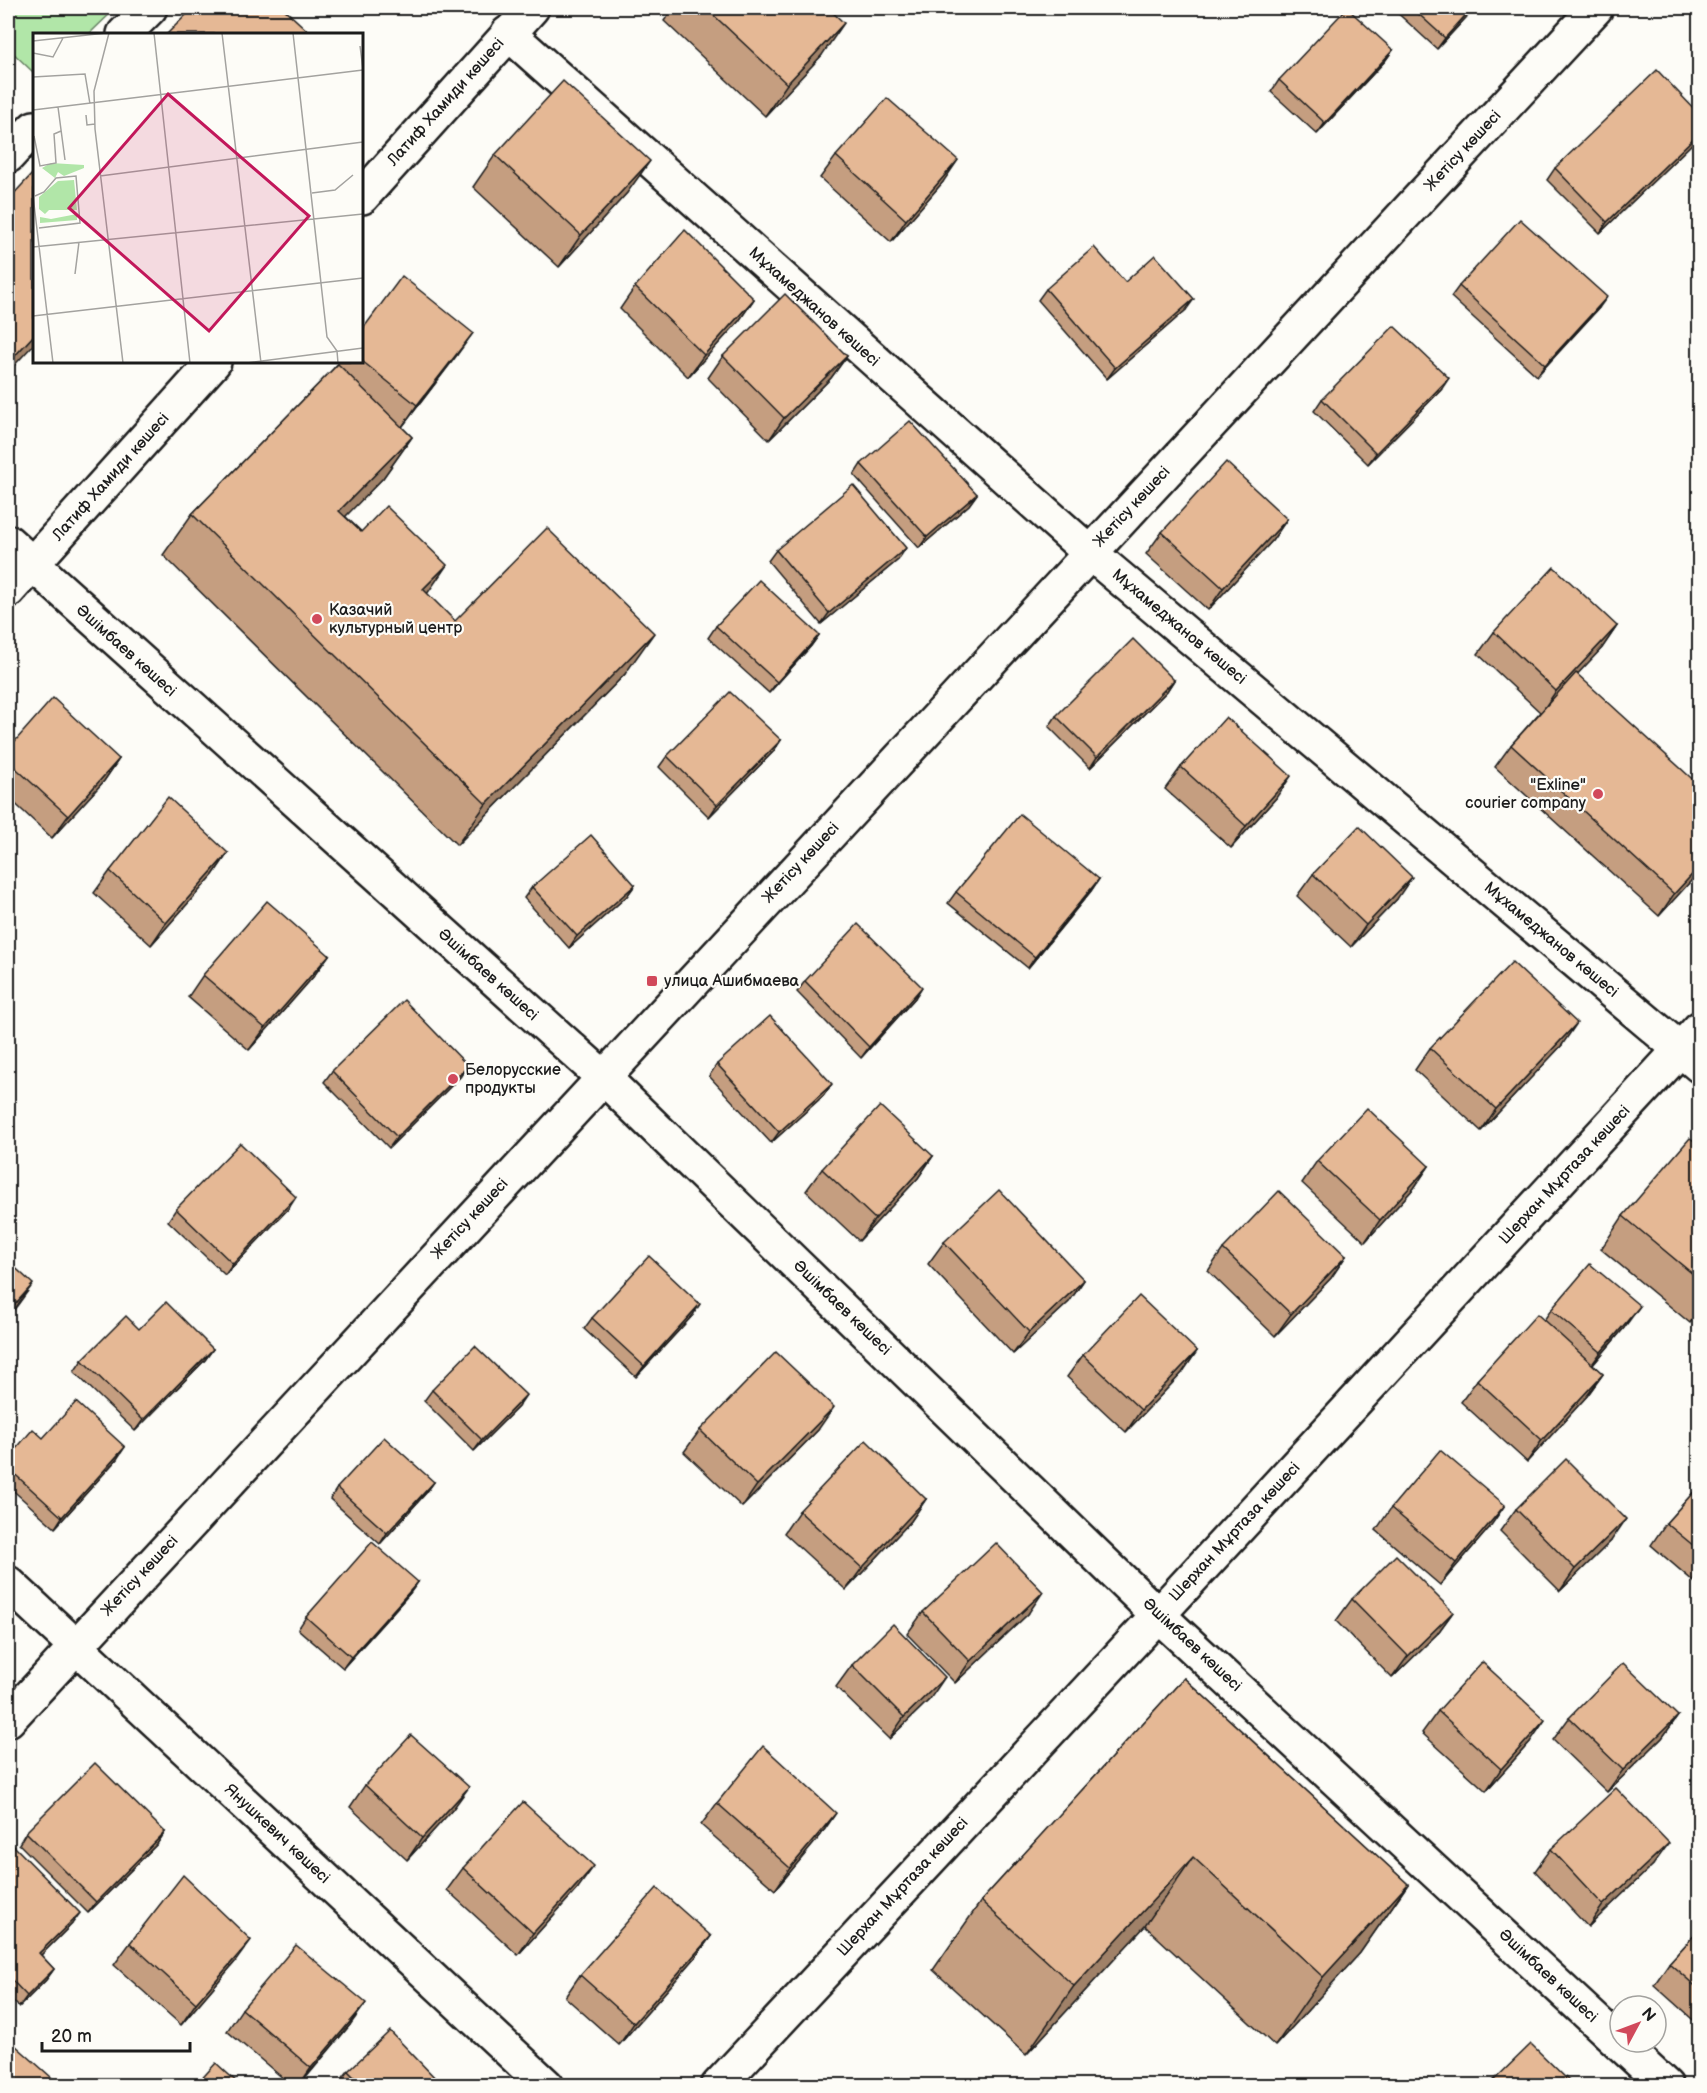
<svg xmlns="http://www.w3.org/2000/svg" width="1707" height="2093" viewBox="0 0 1707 2093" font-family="'Balsamiq Sans',sans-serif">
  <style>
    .green { fill: #b1e6a8; stroke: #668162; stroke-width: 1.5 }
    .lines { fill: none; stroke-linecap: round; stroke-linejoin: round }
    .minor-casing { stroke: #1c1c1c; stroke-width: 38 }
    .major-casing { stroke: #1c1c1c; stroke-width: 38 }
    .minor { stroke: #fdfcf7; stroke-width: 33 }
    .major { stroke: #fdfcf7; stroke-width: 33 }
    .wall { fill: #c59e80; stroke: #1c1c1c; stroke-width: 1.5 }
    .shaded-wall { fill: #a08168; stroke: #1c1c1c; stroke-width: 1.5 }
    .building { fill: #e5b895; stroke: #1c1c1c; stroke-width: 1.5 }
    .poi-dot { fill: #d1495b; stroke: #fdfcf7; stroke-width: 2 }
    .labels { text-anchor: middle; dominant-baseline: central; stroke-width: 4.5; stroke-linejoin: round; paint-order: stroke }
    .street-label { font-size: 16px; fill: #1c1c1c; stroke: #fdfcf7 }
    .poi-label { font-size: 16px; fill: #1c1c1c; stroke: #fdfcf7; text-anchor: start }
    .inset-road { fill: none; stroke: #a3a29f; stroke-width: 1.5 }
    .view { fill: #c2185b; fill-opacity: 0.15; stroke: #c2185b; stroke-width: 3 }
    .inset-edge { fill: none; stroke: #1c1c1c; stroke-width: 3 }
  </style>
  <rect width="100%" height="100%" fill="#fdfcf7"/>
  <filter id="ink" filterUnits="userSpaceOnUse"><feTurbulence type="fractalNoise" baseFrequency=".0167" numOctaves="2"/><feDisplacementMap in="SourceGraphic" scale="12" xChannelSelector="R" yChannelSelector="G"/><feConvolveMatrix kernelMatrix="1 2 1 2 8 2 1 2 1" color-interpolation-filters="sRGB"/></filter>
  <g filter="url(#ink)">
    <!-- green -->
    <polygon class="green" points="8,8 116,8 89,34 34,34 34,73 8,48"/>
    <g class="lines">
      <!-- minor casing -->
      <g class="minor-casing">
        <g id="minor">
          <polyline points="508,33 1089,552 1700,1066"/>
          <polyline points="124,34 150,8"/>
          <polyline points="8,156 34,128"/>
          <polyline points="362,197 532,8"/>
          <polyline points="8,542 603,1077 1158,1615 1666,2086"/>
          <polyline points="8,591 214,362"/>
          <polyline points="8,1583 547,2086"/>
          <polyline points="718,2086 1158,1615 1700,1028"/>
        </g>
      </g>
      <!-- major casing -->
      <g class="major-casing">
        <polyline id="major" points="8,1720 1596,8"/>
      </g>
      <!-- minor -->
      <use href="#minor" class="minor"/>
      <!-- major -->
      <use href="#major" class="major"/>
    </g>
    <!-- wall -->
    <g class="wall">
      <polygon points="402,8 410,8 406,11"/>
      <polygon points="673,8 828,8 822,55 765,116 664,21"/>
      <polygon points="1392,8 1475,8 1437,49"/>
      <polygon points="1393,50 1385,61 1317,134 1271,92 1279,80"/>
      <polygon points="1700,115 1700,136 1600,233 1547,180 1555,168"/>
      <polygon points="495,155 627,193 559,267 473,187"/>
      <polygon points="836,156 943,182 891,242 820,178"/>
      <polygon points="1125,282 1186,310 1107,379 1038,300 1046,289"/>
      <polygon points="1459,286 1599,308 1537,376 1451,297"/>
      <polygon points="635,287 754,299 739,321 688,377 620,309"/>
      <polygon points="362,330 457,355 402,427 412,437 383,478 345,516 427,594 455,621 625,674 457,845 163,555 192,514 333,369 339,362 362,362"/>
      <polygon points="723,356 847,356 831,378 769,440 708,378"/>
      <polygon points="1441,390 1368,464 1314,411 1322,399"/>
      <polygon points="861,464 977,494 969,505 919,548 854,475"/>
      <polygon points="1287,519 1272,541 1208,610 1146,554 1162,532"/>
      <polygon points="776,550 898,560 821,624 768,561"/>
      <polygon points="716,626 819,635 811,646 769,693 708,638"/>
      <polygon points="1617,626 1602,648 1577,674 1700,871 1659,916 1495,767 1511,745 1540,712 1478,654 1494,632"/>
      <polygon points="1174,680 1167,691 1090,768 1049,727 1056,716"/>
      <polygon points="781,740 773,752 709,817 659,767 667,756"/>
      <polygon points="8,749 119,759 104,781 52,838 8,797"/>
      <polygon points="1181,767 1276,798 1231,848 1165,789"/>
      <polygon points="228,853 213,875 151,945 94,893 110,871"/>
      <polygon points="1313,874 1397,899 1351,947 1297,896"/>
      <polygon points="1099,879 1091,891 1028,968 948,903 956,892"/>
      <polygon points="635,885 627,896 569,948 524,898 532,887"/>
      <polygon points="329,955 313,977 249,1050 188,997 203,975"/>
      <polygon points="805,981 915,998 861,1058 797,992"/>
      <polygon points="1562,1045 1481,1131 1415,1070 1430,1048"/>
      <polygon points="717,1064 824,1095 771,1143 709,1076"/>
      <polygon points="332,1071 460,1077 389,1148 324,1082"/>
      <polygon points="1700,1145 1700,1311 1690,1323 1601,1249 1623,1216"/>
      <polygon points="933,1156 918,1178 859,1241 806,1191 822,1169"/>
      <polygon points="1317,1161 1429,1166 1414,1188 1365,1242 1302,1183"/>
      <polygon points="289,1208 225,1275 168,1221 176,1209"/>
      <polygon points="944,1242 1084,1280 1069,1302 1013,1354 928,1264"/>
      <polygon points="1223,1249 1346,1256 1331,1278 1275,1336 1208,1271"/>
      <polygon points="1551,1310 1624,1328 1593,1365 1603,1374 1587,1396 1527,1462 1461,1402 1477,1380 1544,1320"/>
      <polygon points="693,1315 636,1377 584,1329 592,1318"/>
      <polygon points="139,1329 213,1349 205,1360 135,1431 74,1372 82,1360"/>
      <polygon points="1197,1351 1182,1373 1126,1432 1067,1377 1083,1355"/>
      <polygon points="432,1390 518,1407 474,1451 424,1401"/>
      <polygon points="700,1430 818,1430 742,1507 684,1452"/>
      <polygon points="43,1438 117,1459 55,1528 8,1486 8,1458"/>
      <polygon points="434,1482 426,1493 380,1544 330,1499 337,1488"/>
      <polygon points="1700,1485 1700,1587 1651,1545 1666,1523"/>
      <polygon points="926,1499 911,1521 846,1590 784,1533 799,1511"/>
      <polygon points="1391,1508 1490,1527 1440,1585 1376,1530"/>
      <polygon points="1516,1509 1611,1541 1560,1591 1500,1531"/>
      <polygon points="418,1582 410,1593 343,1668 298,1629 306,1617"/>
      <polygon points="1352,1599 1453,1612 1437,1634 1392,1678 1336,1621"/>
      <polygon points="923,1612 1028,1614 955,1683 907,1634"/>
      <polygon points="852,1665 930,1699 889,1739 836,1687"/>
      <polygon points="1184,1678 1408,1884 1360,1953 1275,2046 1145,1926 1026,2055 933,1970 981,1901"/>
      <polygon points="1438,1711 1530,1742 1486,1791 1422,1733"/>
      <polygon points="1678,1716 1662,1738 1607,1792 1553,1740 1569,1718"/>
      <polygon points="365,1785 453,1809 407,1860 350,1807"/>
      <polygon points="717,1803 821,1835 775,1890 701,1825"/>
      <polygon points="26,1832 165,1832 157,1844 88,1913 19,1844"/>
      <polygon points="8,1846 72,1924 41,1955 54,1969 46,1980 19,2007 8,1996"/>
      <polygon points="1551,1849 1653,1865 1588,1927 1535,1871"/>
      <polygon points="463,1868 578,1888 518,1955 447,1890"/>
      <polygon points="1700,1929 1700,2026 1654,1985 1669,1963"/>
      <polygon points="711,1936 695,1958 619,2045 565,1997 580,1975"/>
      <polygon points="130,1943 235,1962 181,2025 114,1965"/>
      <polygon points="242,2009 350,2025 300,2085 291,2085 227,2031"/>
      <polygon points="348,2071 438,2081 435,2085 337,2085"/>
    </g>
    <!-- shaded-wall -->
    <g class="shaded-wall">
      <polygon points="1472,8 1475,8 1437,49 1445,38"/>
      <polygon points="844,23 822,55 765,116 787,84"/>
      <polygon points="1393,50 1385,61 1317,134 1325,123"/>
      <polygon points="1700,132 1700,136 1600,233 1607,222"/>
      <polygon points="958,160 943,182 891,242 906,220"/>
      <polygon points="650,161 627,193 559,267 581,235"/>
      <polygon points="1607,297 1599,308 1537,376 1545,365"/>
      <polygon points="754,299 739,321 688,377 704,355"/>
      <polygon points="1194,299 1186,310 1107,379 1115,368"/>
      <polygon points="473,333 457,355 402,427 417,405"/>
      <polygon points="34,335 34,344 8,372 8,364 9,362"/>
      <polygon points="847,356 831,378 769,440 784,418"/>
      <polygon points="1449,378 1441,390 1368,464 1376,453"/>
      <polygon points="412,437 383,478 311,552 339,511"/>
      <polygon points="977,494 969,505 919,548 927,537"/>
      <polygon points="1287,519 1272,541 1208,610 1223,588"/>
      <polygon points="906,548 898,560 821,624 829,613"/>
      <polygon points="447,565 418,607 423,589"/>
      <polygon points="1617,626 1602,648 1541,713 1556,691"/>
      <polygon points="654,633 625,674 457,845 486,804"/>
      <polygon points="819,635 811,646 769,693 777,682"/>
      <polygon points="1174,680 1167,691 1090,768 1097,757"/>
      <polygon points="781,740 773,752 709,817 717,805"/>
      <polygon points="119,759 104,781 52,838 68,816"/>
      <polygon points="1291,776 1276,798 1231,848 1246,826"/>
      <polygon points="228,853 213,875 151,945 166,923"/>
      <polygon points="1700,866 1700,871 1659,916 1674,894"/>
      <polygon points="1412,877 1397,899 1351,947 1366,925"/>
      <polygon points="1099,879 1091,891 1028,968 1035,957"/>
      <polygon points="635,885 627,896 569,948 577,936"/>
      <polygon points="329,955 313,977 249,1050 265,1028"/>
      <polygon points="922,987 915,998 861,1058 869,1047"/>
      <polygon points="1577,1023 1562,1045 1481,1131 1496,1109"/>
      <polygon points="468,1066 460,1077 389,1148 397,1137"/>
      <polygon points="832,1084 824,1095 771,1143 779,1132"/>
      <polygon points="933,1156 918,1178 859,1241 875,1219"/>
      <polygon points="1429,1166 1414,1188 1365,1242 1380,1220"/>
      <polygon points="296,1197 289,1208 225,1275 233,1264"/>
      <polygon points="1346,1256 1331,1278 1275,1336 1291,1314"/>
      <polygon points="1084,1280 1069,1302 1013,1354 1029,1332"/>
      <polygon points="33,1284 17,1306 8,1316 8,1312"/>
      <polygon points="700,1304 693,1315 636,1377 644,1366"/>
      <polygon points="1640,1306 1624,1328 1585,1374 1601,1352"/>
      <polygon points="1700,1309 1700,1311 1690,1323"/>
      <polygon points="213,1349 205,1360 135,1431 143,1420"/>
      <polygon points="1197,1351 1182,1373 1126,1432 1141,1410"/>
      <polygon points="1603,1374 1587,1396 1527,1462 1542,1440"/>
      <polygon points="526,1395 518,1407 474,1451 482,1440"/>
      <polygon points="834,1407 818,1430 742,1507 757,1485"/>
      <polygon points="125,1447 117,1459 55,1528 62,1517"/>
      <polygon points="434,1482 426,1493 380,1544 387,1533"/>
      <polygon points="926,1499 911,1521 846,1590 862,1568"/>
      <polygon points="1505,1505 1490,1527 1440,1585 1456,1563"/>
      <polygon points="1626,1519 1611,1541 1560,1591 1575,1569"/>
      <polygon points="418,1582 410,1593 343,1668 351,1657"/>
      <polygon points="1043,1592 1028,1614 955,1683 970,1661"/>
      <polygon points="1453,1612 1437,1634 1392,1678 1408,1656"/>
      <polygon points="945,1677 930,1699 889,1739 904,1717"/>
      <polygon points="1678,1716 1662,1738 1607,1792 1623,1770"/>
      <polygon points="1545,1720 1530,1742 1486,1791 1501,1769"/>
      <polygon points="469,1787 453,1809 407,1860 422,1838"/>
      <polygon points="836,1813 821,1835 775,1890 790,1868"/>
      <polygon points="165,1832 157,1844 88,1913 96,1902"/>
      <polygon points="1669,1843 1653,1865 1588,1927 1603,1905"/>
      <polygon points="1193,1857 1145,1926 1026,2055 1074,1986"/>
      <polygon points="594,1866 578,1888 518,1955 533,1933"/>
      <polygon points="1408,1884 1360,1953 1275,2046 1323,1977"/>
      <polygon points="80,1913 72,1924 31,1965 39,1953"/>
      <polygon points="711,1936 695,1958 619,2045 634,2023"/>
      <polygon points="251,1940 235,1962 181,2025 196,2003"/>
      <polygon points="54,1969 46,1980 19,2007 27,1996"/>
      <polygon points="366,2003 350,2025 299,2085 311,2068"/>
    </g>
    <!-- building -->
    <g class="building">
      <polygon points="193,8 283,8 311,34 167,34"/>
      <polygon points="706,8 828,8 844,23 787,84"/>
      <polygon points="1347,8 1393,50 1325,123 1279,80"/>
      <polygon points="1412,8 1472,8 1445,38"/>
      <polygon points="1657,70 1700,115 1700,132 1607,222 1555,168"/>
      <polygon points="563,81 650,161 581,235 495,155"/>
      <polygon points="887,98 958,160 906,220 836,156"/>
      <polygon points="34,172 34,335 9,362 8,360 8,200"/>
      <polygon points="1520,219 1607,297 1545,365 1459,286"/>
      <polygon points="685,230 754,299 704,355 635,287"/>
      <polygon points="1094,247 1125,282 1155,255 1194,299 1115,368 1046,289"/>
      <polygon points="402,276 473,333 417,405 362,361 362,330"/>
      <polygon points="785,294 847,356 784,418 723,356"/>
      <polygon points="1394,326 1449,378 1376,453 1322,399"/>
      <polygon points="338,364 412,437 339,511 361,532 386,506 447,565 423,589 455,621 547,528 654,633 486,804 192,514"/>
      <polygon points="910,421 977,494 927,537 861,464"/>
      <polygon points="1226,462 1287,519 1223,588 1162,532"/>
      <polygon points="853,485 906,548 829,613 776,550"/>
      <polygon points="1554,567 1617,626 1556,691 1494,632"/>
      <polygon points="759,580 819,635 777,682 716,626"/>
      <polygon points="1133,639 1174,680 1097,757 1056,716"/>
      <polygon points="1576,673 1700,786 1700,866 1674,894 1511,745"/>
      <polygon points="730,692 781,740 717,805 667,756"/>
      <polygon points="53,698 119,759 68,816 8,761 8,749"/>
      <polygon points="1226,717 1291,776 1246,826 1181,767"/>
      <polygon points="168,797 228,853 166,923 110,871"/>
      <polygon points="1020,814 1099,879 1035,957 956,892"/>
      <polygon points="1359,826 1412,877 1366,925 1313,874"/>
      <polygon points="591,835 635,885 577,936 532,887"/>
      <polygon points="267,901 329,955 265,1028 203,975"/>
      <polygon points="858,924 922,987 869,1047 805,981"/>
      <polygon points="1512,962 1577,1023 1496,1109 1430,1048"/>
      <polygon points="404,1000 468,1066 397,1137 332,1071"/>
      <polygon points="770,1016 832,1084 779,1132 717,1064"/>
      <polygon points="880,1106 933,1156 875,1219 822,1169"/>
      <polygon points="1367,1108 1429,1166 1380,1220 1317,1161"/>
      <polygon points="1690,1138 1700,1145 1700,1280 1623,1216"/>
      <polygon points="240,1143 296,1197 233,1264 176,1209"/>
      <polygon points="999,1190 1084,1280 1029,1332 944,1242"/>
      <polygon points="1279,1191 1346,1256 1291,1314 1223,1249"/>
      <polygon points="649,1256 700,1304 644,1366 592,1318"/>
      <polygon points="8,1261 33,1284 8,1312"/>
      <polygon points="1590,1264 1640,1306 1601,1352 1551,1310"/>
      <polygon points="1139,1296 1197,1351 1141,1410 1083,1355"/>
      <polygon points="166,1302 213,1349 143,1420 82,1360 126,1316 139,1329"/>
      <polygon points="1537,1314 1603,1374 1542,1440 1477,1380"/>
      <polygon points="475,1346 526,1395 482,1440 432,1390"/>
      <polygon points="776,1352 834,1407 757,1485 700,1430"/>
      <polygon points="76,1402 125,1447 62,1517 8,1468 8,1458 33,1429 43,1438"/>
      <polygon points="384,1437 434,1482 387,1533 337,1488"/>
      <polygon points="866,1440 926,1499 862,1568 799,1511"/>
      <polygon points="1440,1450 1505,1505 1456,1563 1391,1508"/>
      <polygon points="1566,1459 1626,1519 1575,1569 1516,1509"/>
      <polygon points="1700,1485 1700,1551 1666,1523"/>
      <polygon points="372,1542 418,1582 351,1657 306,1617"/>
      <polygon points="996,1543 1043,1592 970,1661 923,1612"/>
      <polygon points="1396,1555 1453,1612 1408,1656 1352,1599"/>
      <polygon points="893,1624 945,1677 904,1717 852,1665"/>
      <polygon points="1482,1662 1545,1720 1501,1769 1438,1711"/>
      <polygon points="1623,1663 1678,1716 1623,1770 1569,1718"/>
      <polygon points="1184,1678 1408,1884 1323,1977 1193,1857 1074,1986 981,1901"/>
      <polygon points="411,1735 469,1787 422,1838 365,1785"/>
      <polygon points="763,1746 836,1813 790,1868 717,1803"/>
      <polygon points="95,1763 165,1832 96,1902 26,1832"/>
      <polygon points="1616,1788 1669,1843 1603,1905 1551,1849"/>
      <polygon points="523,1802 594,1866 533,1933 463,1868"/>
      <polygon points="11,1843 80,1913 39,1953 54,1969 27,1996 8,1976 8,1846"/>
      <polygon points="183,1875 251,1940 196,2003 130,1943"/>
      <polygon points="657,1888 711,1936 634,2023 580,1975"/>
      <polygon points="1700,1929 1700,1990 1669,1963"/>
      <polygon points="296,1945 366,2003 311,2068 242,2009"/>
      <polygon points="390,2031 438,2081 433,2085 362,2085 348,2071"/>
      <polygon points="1531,2044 1573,2085 1489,2085"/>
      <polygon points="15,2045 60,2085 8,2085 8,2054"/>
      <polygon points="216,2063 240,2085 196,2085"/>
    </g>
  </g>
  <!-- markers -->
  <g class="poi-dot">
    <circle cx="317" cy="619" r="6"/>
    <circle cx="1598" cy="794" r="6"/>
    <rect x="646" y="975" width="12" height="12" rx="3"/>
    <circle cx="453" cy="1079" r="6"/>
  </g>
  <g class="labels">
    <!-- street labels -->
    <g class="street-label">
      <text transform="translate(446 102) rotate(-48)">Латиф Хамиди көшесі</text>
      <text transform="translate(1463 151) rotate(-47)">Жетісу көшесі</text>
      <text transform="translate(814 307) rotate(42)">Мұхамеджанов көшесі</text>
      <text transform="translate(111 477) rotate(-48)">Латиф Хамиди көшесі</text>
      <text transform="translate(1132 507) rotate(-47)">Жетісу көшесі</text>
      <text transform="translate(1179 627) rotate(40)">Мұхамеджанов көшесі</text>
      <text transform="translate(126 651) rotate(42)">Әшімбаев көшесі</text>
      <text transform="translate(801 863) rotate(-47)">Жетісу көшесі</text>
      <text transform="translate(1551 940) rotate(40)">Мұхамеджанов көшесі</text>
      <text transform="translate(488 975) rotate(42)">Әшімбаев көшесі</text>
      <text transform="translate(1565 1175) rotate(-47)">Шерхан Мұртаза көшесі</text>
      <text transform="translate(470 1219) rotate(-47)">Жетісу көшесі</text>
      <text transform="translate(842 1308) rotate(44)">Әшімбаев көшесі</text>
      <text transform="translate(1235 1532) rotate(-47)">Шерхан Мұртаза көшесі</text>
      <text transform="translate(140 1576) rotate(-47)">Жетісу көшесі</text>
      <text transform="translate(1192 1645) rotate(43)">Әшімбаев көшесі</text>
      <text transform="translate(277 1834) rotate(43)">Янушкевич көшесі</text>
      <text transform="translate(903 1887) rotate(-47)">Шерхан Мұртаза көшесі</text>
      <text transform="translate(1548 1976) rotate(43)">Әшімбаев көшесі</text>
    </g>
    <!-- poi labels -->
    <g class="poi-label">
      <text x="329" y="610">Казачий<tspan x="329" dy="18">культурный центр</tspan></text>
      <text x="1586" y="785" text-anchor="end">"Exline"<tspan x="1586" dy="18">courier company</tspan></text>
      <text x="664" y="981">улица Ашибмаева</text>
      <text x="465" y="1070">Белорусские<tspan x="465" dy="18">продукты</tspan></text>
    </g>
  </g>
  <!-- overview -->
  <g transform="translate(33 33)">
    <rect width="330" height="330" fill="#fdfcf7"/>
    <path d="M18,130L51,132V135L31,143L25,139L22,145L9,135ZM41,147L44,177H16L12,181L6,176V164L25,148ZM44,181V187L7,190V184L18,186Z" fill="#b1e6a8"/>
    <path class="inset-road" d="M76,0L61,58L62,96L90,330M121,0L157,330M189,0L228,330M260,0L294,304L304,318L305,330M0,8L73,0M327,13L330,36M0,20L20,24L30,5M0,44L52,41L57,71M25,74L32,127M0,77L330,37M53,82L54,92L62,91M1,103L7,133L23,130L21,101L28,98M67,143L330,109M279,160L302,157L320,142M0,163L20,330M2,163L11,159L23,145L43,143L47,190L6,195M0,214L330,181M42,241L46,209M0,283L330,245M214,330L330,315"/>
    <path class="view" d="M135,61L276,183L176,298L36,175Z"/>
    <rect width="330" height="330" class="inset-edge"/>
  </g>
  <!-- margin -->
  <rect width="1707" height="2093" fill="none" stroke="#fdfcf7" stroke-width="30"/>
  <rect x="15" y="15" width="1677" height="2063" fill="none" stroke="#1c1c1c" stroke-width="2" filter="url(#ink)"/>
  <!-- north arrow -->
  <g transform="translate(1638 2024) rotate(49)"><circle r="28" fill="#fdfcf7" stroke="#a3a29f" stroke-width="1.5"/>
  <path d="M0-4.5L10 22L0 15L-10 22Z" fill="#d1495b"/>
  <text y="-9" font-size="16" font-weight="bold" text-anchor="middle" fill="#1c1c1c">N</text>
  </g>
  <!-- scale -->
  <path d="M42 2042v9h148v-9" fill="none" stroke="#1c1c1c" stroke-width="3"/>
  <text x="51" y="2042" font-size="18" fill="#1c1c1c" stroke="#fdfcf7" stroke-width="4.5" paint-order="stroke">20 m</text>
</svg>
